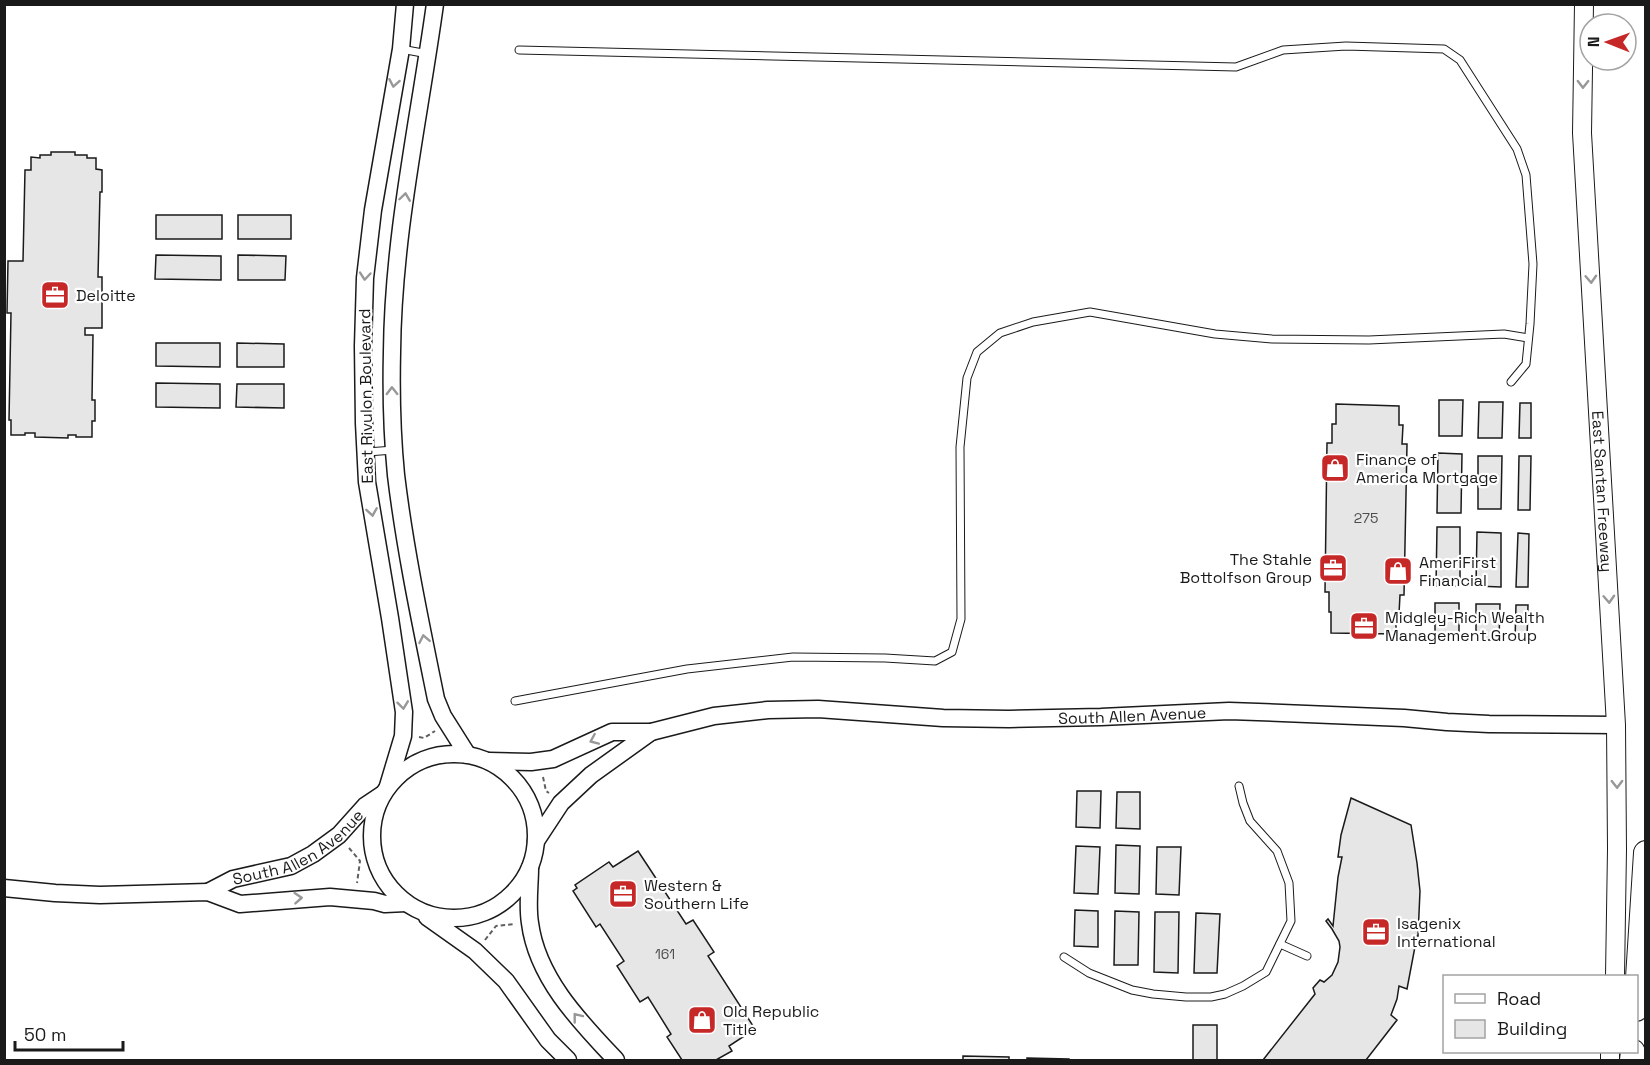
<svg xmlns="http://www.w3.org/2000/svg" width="1650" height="1065" viewBox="0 0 1650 1065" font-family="'Space Grotesk',sans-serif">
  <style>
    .building { fill: #e6e6e6; stroke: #1a1a1a; stroke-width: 1.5 }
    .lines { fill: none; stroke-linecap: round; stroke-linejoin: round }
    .service-casing { stroke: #1a1a1a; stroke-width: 9 }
    .tertiary-casing { stroke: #1a1a1a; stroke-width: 19 }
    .secondary-casing { stroke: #1a1a1a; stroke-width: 20 }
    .motorway-casing { stroke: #1a1a1a; stroke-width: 26 }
    .path { stroke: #5f5f5f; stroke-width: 2; stroke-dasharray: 4.5 3; stroke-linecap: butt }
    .service { stroke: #fff; stroke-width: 7 }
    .tertiary { stroke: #fff; stroke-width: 16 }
    .secondary { stroke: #fff; stroke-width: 18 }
    .motorway { stroke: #fff; stroke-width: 24 }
    .oneway { stroke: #989898 }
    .labels { text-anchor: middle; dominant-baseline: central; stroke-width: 4.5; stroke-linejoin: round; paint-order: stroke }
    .number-label { font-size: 14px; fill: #4d4d4d }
    .poi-label { font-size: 16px; fill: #1a1a1a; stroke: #fff; text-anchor: start }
    .street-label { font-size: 16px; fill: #1a1a1a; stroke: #fff }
  </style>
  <rect width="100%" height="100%" fill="#fff"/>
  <!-- building -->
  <g class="building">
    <polygon points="51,152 75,152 75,155 87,155 87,158 96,158 96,169 102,170 102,192 100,192 98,277 102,277 102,328 85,328 85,335 93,335 92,400 95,400 95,421 92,421 92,437 76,437 76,435 68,435 68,438 35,437 35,433 25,433 25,435 11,435 11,420 9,420 11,313 7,313 8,261 23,261 25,170 31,170 31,157 40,158 40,155 51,155"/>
    <rect x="156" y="215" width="66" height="24"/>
    <rect x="238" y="215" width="53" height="24"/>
    <polygon points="156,255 221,256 221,280 155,279"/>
    <polygon points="238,255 286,256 285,280 238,280"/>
    <polygon points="156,343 220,343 220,367 156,366"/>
    <polygon points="237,343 284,344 284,367 237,367"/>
    <polygon points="156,383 220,384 220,408 156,407"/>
    <polygon points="237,384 284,384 284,408 236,407"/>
    <polygon points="1439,400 1463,400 1462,436 1439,436"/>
    <polygon points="1479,402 1503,402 1502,438 1478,438"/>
    <polygon points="1520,403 1531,403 1531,438 1519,438"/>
    <polygon points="1336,404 1399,406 1399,425 1403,425 1402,444 1407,444 1404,595 1400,595 1399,614 1396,614 1396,634 1331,633 1331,612 1329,612 1329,592 1325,592 1327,443 1332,443 1332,424 1336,424"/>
    <polygon points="1438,453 1462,454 1461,513 1437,513"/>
    <polygon points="1478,456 1502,456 1501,509 1478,509"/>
    <polygon points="1519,456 1531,456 1530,510 1518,510"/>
    <polygon points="1437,527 1460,527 1460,586 1436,586"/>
    <polygon points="1477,532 1501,533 1501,587 1476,586"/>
    <polygon points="1518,533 1529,534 1528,587 1516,587"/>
    <rect x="1435" y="603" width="24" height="36"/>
    <polygon points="1476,604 1500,604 1499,640 1476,640"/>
    <polygon points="1516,605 1528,605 1527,640 1515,640"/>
    <polygon points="1077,791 1101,791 1100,828 1076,827"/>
    <polygon points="1117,792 1140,792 1140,829 1116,828"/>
    <polygon points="1351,798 1411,825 1417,863 1420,891 1418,936 1417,936 1407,989 1399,986 1397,999 1391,1015 1397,1020 1366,1060 1263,1060 1315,994 1313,988 1320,980 1324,982 1332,975 1338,962 1340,947 1339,941 1332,929 1326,921 1328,919 1333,926 1338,877 1342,857 1338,857 1341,835"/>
    <polygon points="1116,845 1140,846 1139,894 1115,893"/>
    <polygon points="1076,846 1100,847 1098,894 1074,893"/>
    <polygon points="1157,847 1181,847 1179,895 1156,894"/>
    <polygon points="638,851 686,924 693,920 714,952 708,956 755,1029 729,1046 732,1051 716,1060 682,1060 667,1037 671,1034 648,997 640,1002 617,966 624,961 600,924 596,927 573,891 577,888 575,885 609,862 613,867"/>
    <polygon points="1075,910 1098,911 1098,947 1074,946"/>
    <polygon points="1115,911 1139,912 1138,965 1114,965"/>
    <polygon points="1155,912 1179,912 1178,973 1154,972"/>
    <polygon points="1196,913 1220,914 1217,973 1194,973"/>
    <rect x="1193" y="1025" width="24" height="35"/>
    <polygon points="963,1056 1009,1057 1009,1060 963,1060"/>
    <polygon points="1027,1058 1069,1059 1069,1060 1027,1060"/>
  </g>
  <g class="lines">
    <!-- service casing -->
    <g class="service-casing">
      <g id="service">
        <polyline points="401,49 428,54"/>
        <polyline points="519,50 1236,67 1283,50 1346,46 1444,49 1460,60 1517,149 1526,175 1533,264 1530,324 1526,364 1511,382"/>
        <polyline points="367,452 394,450"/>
        <polyline points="515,701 687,669 793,657 885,658 935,661 952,652 961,619 960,447 967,378 977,352 1000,333 1033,322 1090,312 1215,334 1272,339 1369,340 1504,334 1528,338"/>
        <polyline points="1280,944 1307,956"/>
        <polyline points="1064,957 1089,973 1132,990 1153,994 1186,997 1211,997 1225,994 1243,986 1266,972 1291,921 1289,883 1277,851 1250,821 1243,803 1239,786"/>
      </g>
    </g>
    <!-- tertiary casing -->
    <g class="tertiary-casing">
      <g id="tertiary">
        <path d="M435,4C419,120 393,235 392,352C391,393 392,434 396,475C405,550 421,625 436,699L443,716L467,754"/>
        <circle cx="454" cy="836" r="82"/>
        <path id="s1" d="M489,761L531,762L553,759L612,732H651L714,716L768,710L818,709L943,718L1009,719L1101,717L1229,711L1258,712L1404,718L1447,722L1489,724L1616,725"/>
        <polyline points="388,786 403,736 404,712 390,618 367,482 364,423 363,346 365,278 373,210 401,49 405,4"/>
        <polyline points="536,841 561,803 591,775 651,732"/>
        <path d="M530,868C530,885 527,905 530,923C537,978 580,1022 616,1060"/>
        <polyline points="4,888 55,893 100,895 208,892 240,904 330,897 374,901 385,904 406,903"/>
        <path id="s2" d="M208,892L233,879L291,866L313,854L339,835L365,806L383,794"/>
        <polyline points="427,917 475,951 506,981 548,1040 568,1060"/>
      </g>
    </g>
    <!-- secondary casing -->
    <g class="secondary-casing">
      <g id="secondary">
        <path id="s3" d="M1584,4L1582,133L1616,725L1617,849L1615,976"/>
        <polyline points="1610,1060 1610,1052"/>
      </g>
    </g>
    <!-- motorway casing -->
    <g class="motorway-casing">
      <g id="motorway">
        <polyline points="1636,1009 1646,853"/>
        <polyline points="1632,1060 1633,1052"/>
      </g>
    </g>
    <!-- path -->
    <g class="path">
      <polyline points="419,737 424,738 435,731"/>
      <polyline points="543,777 546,791 549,793"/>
      <polyline points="349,848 360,861 357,883"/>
      <polyline points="485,940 496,926 515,924"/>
    </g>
    <!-- service -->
    <use href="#service" class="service"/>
    <!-- tertiary -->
    <use href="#tertiary" class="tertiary"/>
    <!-- secondary -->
    <use href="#secondary" class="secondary"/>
    <!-- motorway -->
    <use href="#motorway" class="motorway"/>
  </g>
  <!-- one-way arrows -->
  <defs><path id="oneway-chevron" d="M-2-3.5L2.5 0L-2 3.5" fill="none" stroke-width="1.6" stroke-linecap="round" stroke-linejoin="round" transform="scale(1.5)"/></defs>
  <g class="oneway">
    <use href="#oneway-chevron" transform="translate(394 83) rotate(100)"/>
    <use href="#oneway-chevron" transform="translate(1583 84) rotate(91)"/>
    <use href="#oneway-chevron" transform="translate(405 197) rotate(-82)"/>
    <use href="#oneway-chevron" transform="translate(365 276) rotate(95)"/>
    <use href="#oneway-chevron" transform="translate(1591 279) rotate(87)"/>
    <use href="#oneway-chevron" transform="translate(392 391) rotate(-91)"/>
    <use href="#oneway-chevron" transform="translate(372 512) rotate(81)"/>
    <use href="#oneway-chevron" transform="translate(1609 599) rotate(87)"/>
    <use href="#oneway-chevron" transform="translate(424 639) rotate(-101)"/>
    <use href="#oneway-chevron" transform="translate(403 705) rotate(83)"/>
    <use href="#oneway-chevron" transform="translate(594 740) rotate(157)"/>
    <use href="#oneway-chevron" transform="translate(1617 784) rotate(89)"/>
    <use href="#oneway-chevron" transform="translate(298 898) rotate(-4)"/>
    <use href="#oneway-chevron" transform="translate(577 1017) rotate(-128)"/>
  </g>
  <!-- icons -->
  <defs>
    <g id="office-square" transform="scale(1.5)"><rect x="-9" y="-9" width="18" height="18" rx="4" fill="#c62828" stroke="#fff"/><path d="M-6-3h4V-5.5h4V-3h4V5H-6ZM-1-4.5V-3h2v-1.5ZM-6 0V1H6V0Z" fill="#fff"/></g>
    <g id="shop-square" transform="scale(1.5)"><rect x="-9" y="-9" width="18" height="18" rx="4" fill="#c62828" stroke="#fff"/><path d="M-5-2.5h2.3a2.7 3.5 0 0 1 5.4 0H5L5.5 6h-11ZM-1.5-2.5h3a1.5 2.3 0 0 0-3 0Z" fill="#fff"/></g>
  </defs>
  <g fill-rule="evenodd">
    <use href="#office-square" x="55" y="295"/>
    <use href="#shop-square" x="1335" y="468"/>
    <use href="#office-square" x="1333" y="568"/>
    <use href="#shop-square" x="1398" y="571"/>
    <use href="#office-square" x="1364" y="626"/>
    <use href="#office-square" x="623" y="894"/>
    <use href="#office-square" x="1376" y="932"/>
    <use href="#shop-square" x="702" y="1020"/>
  </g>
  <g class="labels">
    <!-- number labels -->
    <g class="number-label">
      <text x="1366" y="518">275</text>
      <text x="665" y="954">161</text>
    </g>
    <!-- poi labels -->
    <g class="poi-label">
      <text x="76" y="295">Deloitte</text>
      <text x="1356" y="459">Finance of<tspan x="1356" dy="18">America Mortgage</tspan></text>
      <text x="1312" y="559" text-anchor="end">The Stahle<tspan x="1312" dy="18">Bottolfson Group</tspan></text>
      <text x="1419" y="562">AmeriFirst<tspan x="1419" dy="18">Financial</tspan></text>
      <text x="1385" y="617">Midgley-Rich Wealth<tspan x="1385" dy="18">Management Group</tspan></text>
      <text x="644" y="885">Western &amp;<tspan x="644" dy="18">Southern Life</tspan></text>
      <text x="1397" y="923">Isagenix<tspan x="1397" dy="18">International</tspan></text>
      <text x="723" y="1011">Old Republic<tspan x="723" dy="18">Title</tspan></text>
    </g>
    <!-- street labels -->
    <g class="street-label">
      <text transform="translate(366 396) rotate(-91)">East Rivulon Boulevard</text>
      <text stroke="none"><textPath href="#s3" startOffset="488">East Santan Freeway</textPath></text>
      <text stroke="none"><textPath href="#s1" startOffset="652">South Allen Avenue</textPath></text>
      <text stroke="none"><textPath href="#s2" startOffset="102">South Allen Avenue</textPath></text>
    </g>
  </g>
  <!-- border -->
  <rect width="1650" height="1065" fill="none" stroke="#1a1a1a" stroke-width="12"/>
  <!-- legend -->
  <rect x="1443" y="975" width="195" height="78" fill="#ffffff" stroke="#a3a3a3" stroke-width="1.5"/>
  <rect x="1455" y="994" width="30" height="9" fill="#ffffff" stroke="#a3a3a3" stroke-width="1.5"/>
  <text x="1497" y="1005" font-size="18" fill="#1a1a1a">Road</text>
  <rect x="1455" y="1020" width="30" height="18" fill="#e6e6e6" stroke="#a3a3a3" stroke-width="1.5"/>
  <text x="1497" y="1035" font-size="18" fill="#1a1a1a">Building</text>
  <!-- north arrow -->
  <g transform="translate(1608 42) rotate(271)"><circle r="28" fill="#ffffff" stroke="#a3a3a3" stroke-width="1.5"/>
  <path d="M0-4.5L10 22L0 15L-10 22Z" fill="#c62828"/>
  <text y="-9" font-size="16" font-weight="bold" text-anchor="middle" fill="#1a1a1a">N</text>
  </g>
  <!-- scale -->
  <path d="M15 1041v9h108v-9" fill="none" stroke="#1a1a1a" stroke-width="3"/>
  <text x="24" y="1041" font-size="18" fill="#1a1a1a" stroke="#ffffff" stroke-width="4.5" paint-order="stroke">50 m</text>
</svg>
